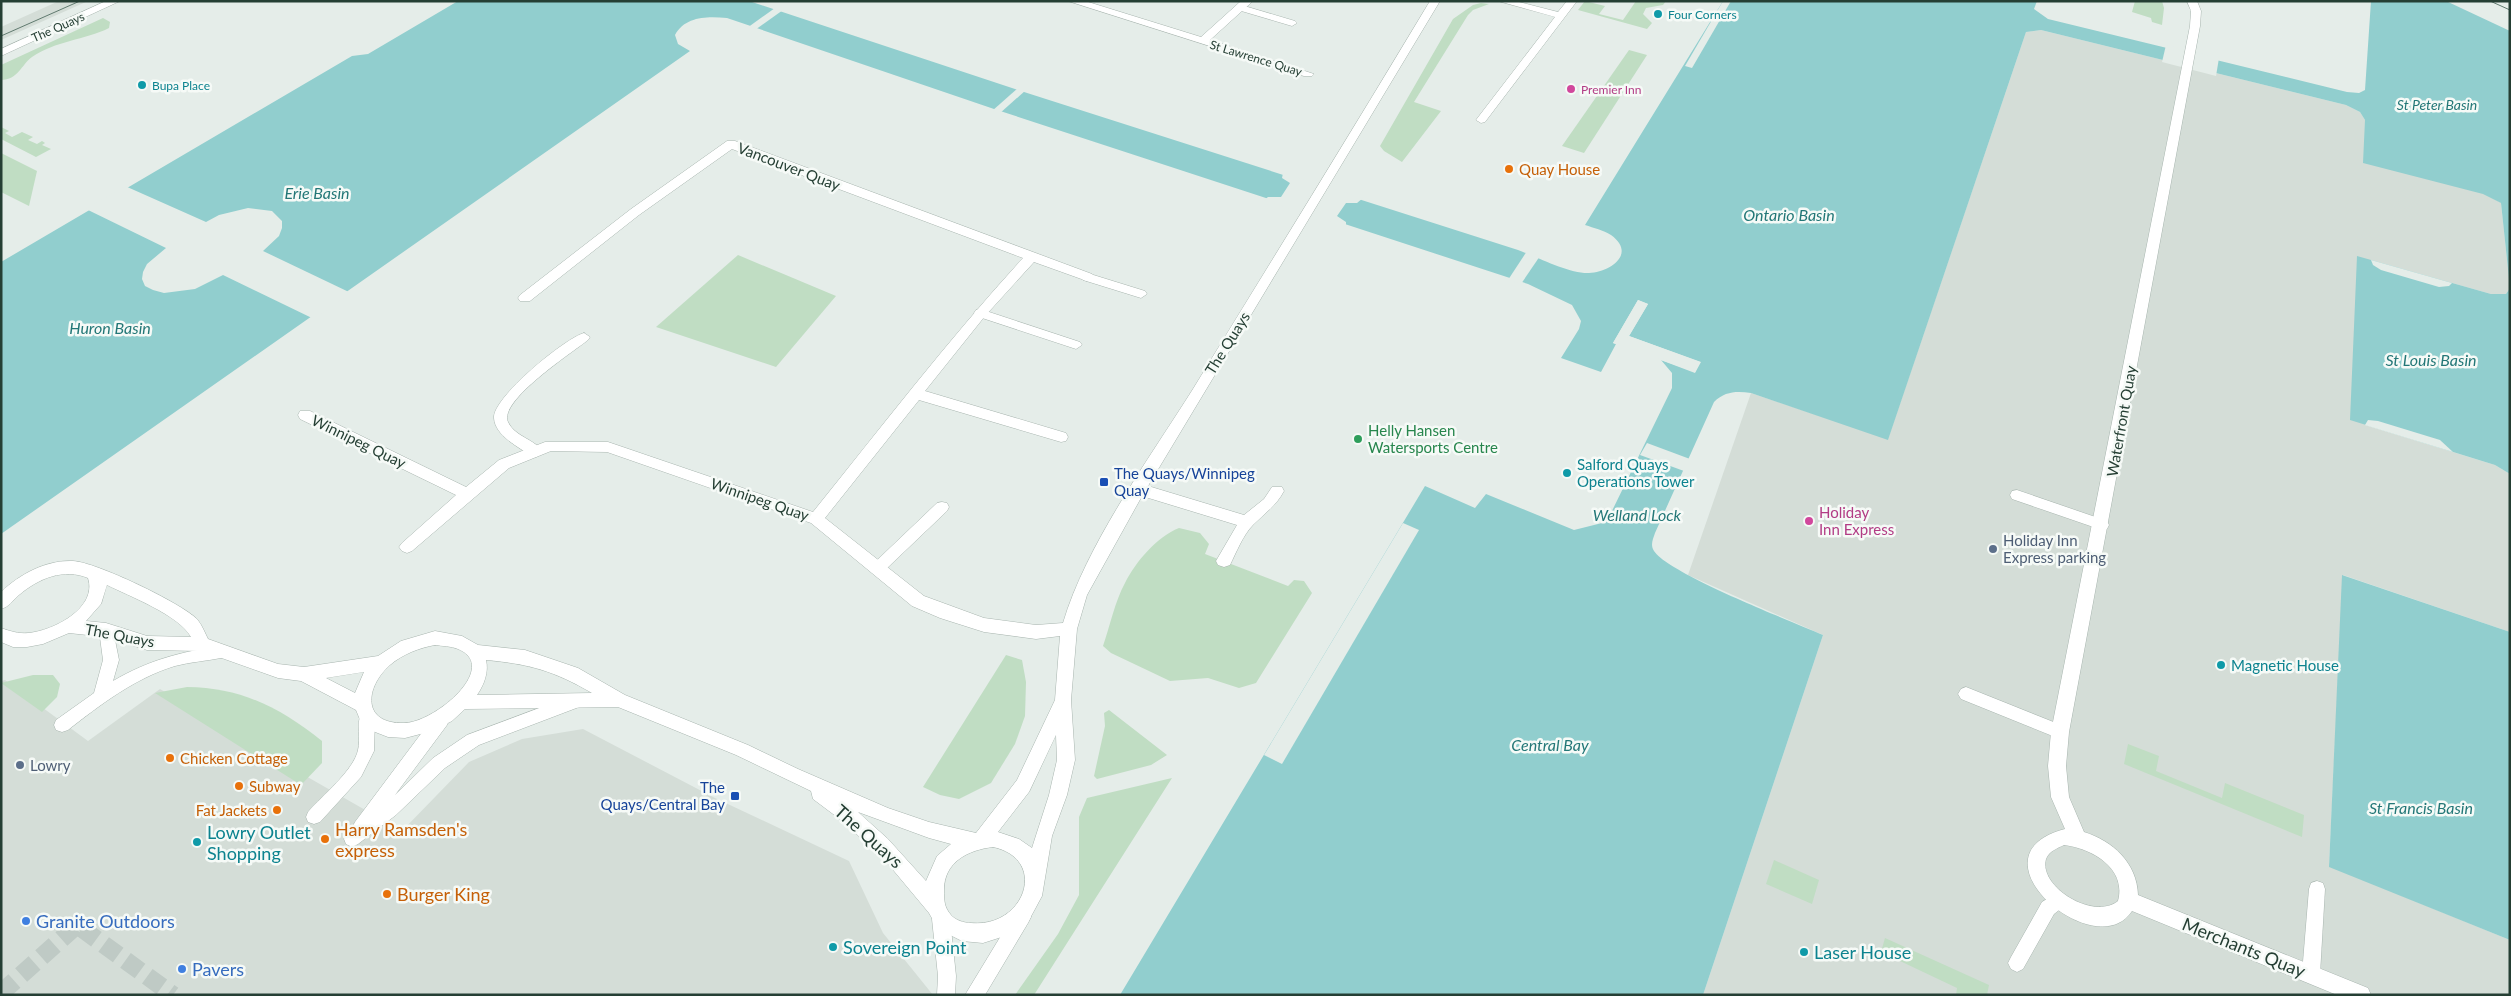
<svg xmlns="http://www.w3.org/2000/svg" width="2511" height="996" viewBox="0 0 2511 996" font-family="Lato,sans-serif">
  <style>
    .built { fill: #d4ddd7 }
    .green { fill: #c0ddc3 }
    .water { fill: #91cece }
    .pier { fill: #e5ede9 }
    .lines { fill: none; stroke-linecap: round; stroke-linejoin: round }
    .street-tunnel { stroke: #bfcac5; stroke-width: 18; stroke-dasharray: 18 9; stroke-linecap: butt }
    .lane-casing { stroke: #a8b5af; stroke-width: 1 }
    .street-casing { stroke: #a8b5af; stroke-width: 1 }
    .lane { fill: #fff; fill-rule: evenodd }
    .street { fill: #fff; fill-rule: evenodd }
    .tram { stroke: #607a6f; stroke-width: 1 }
    .culture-dot { fill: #0f9aa8; stroke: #f6faf7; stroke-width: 2 }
    .hotel-dot { fill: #d1479c; stroke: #f6faf7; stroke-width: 2 }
    .food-dot { fill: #e8710a; stroke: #f6faf7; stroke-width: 2 }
    .leisure-dot { fill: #2e9e5b; stroke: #f6faf7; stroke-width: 2 }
    .transit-dot { fill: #1a4fb4; stroke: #f6faf7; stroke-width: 2 }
    .service-dot { fill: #5c6f8a; stroke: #f6faf7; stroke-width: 2 }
    .shop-dot { fill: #3f7fe0; stroke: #f6faf7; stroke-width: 2 }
    .labels { text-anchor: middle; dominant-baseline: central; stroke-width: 5; stroke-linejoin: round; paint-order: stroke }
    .far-culture-label { font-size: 12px; fill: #0d838f; stroke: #f6faf7; text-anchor: start }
    .far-street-label { font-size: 12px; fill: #253f34; stroke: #f6faf7 }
    .far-hotel-label { font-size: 12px; fill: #b23c85; stroke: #f6faf7; text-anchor: start }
    .far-water-label { font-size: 14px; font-style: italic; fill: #237777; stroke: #f6faf7 }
    .street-label { font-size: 15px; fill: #253f34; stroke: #f6faf7 }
    .food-label { font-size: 15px; fill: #c56008; stroke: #f6faf7; text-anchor: start }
    .leisure-label { font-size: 15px; fill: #27864d; stroke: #f6faf7; text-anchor: start }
    .culture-label { font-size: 15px; fill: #0d838f; stroke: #f6faf7; text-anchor: start }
    .transit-label { font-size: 15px; fill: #164399; stroke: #f6faf7; text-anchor: start }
    .hotel-label { font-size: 15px; fill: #b23c85; stroke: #f6faf7; text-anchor: start }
    .service-label { font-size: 15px; fill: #4e5e75; stroke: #f6faf7; text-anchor: start }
    .water-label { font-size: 16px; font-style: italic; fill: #237777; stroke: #f6faf7 }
    .near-food-label { font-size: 18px; fill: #c56008; stroke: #f6faf7; text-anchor: start }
    .near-culture-label { font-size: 18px; fill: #0d838f; stroke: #f6faf7; text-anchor: start }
    .near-street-label { font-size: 18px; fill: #253f34; stroke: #f6faf7 }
    .near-shop-label { font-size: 18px; fill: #366cbe; stroke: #f6faf7; text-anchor: start }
  </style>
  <rect width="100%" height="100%" fill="#e5ede9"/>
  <!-- built -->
  <g class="built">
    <polygon points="59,1 88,1 1,40 1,27"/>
    <polygon points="2041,30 2346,105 2360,112 2365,120 2501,203 2510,288 2506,294 2491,294 2371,260 2365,425 2495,465 2510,474 2510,632 2343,575 2329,866 2510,940 2510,995 1703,995 1823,635 1688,575 1751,393 1888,439 2026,32"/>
    <polygon points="5,680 88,741 160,689 283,763 402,831 469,762 522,739 583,729 715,798 849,861 883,933 933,995 1,995 1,681"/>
  </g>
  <!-- green -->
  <g class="green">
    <polygon points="1585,1 1605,6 1599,14 1623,20 1636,1 1666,1 1663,5 1646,8 1643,14 1652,23 1647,29 1578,10"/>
    <polygon points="2135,1 2162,1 2164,8 2162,25 2152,22 2151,18 2132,12"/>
    <polygon points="1481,3 1489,4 1473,10 1468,15 1414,102 1441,111 1402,162 1384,151 1380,146 1453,19 1473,5"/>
    <path d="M103,18L110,22L109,28C85,40 55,41 32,57C21,65 18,80 1,80V65Z"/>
    <polygon points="1629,50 1647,55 1584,153 1562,146"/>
    <polygon points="1,127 9,131 5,133 12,137 22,132 33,137 28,140 37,144 42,141 45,143 42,145 51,149 36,157 1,139"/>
    <polygon points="1,153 37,171 29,206 1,192"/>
    <polygon points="738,255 836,296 776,367 656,327"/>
    <path d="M1179,528L1200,533L1209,544L1205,554L1288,586L1294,580L1304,581L1312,593L1256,683L1239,688L1208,678L1170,681L1111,653L1103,646C1110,626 1115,601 1125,583C1136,561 1157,537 1179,528Z"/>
    <polygon points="1006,655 1022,660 1026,682 1025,716 1015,744 991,783 959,799 940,795 923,787"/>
    <polygon points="33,675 53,675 60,684 57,697 42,712 1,683"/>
    <path d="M187,687C242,688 279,707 322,741V763L301,785L155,693Z"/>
    <polygon points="1109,710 1167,755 1151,765 1097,779 1094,776 1105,726 1104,713"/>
    <polygon points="2128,744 2159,756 2156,771 2222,798 2225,783 2304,815 2302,837 2124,764"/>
    <polygon points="1172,778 1034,995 1015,995 1058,934 1079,895 1079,817 1087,798"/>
    <polygon points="1774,860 1819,880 1812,904 1766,884"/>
    <polygon points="1885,938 1989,985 1987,995 1956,995 1957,988 1881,952"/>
  </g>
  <!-- water -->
  <g class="water">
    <path d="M458,1H749L1024,92L1518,250C1537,257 1570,274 1589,273C1610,272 1637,254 1611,235C1603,230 1594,228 1585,225L1723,1H2037L2034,9L2048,19L2347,92L2359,93L2365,90L2371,1H2446L2510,31V474L2495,465L2350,420L2357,256L2491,294H2506L2510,288L2501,203L2483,194L2363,163L2365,120L2360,112L2346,105L2041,30L2026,32L1888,440L1751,393C1737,391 1725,391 1714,402L1655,533C1653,539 1650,545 1654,551C1669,574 1791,621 1823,635L1703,995H1120L1425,486L1475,508L1486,494L1574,530L1602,523L1610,515L1672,388V373L1661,360L1695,372L1700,362L1629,336L1648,304L1638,300L1613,343L1616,344L1601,372L1561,358L1579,329L1581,321L1572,305L1528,284L994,109L727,18C708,16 685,16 675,35L678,44L690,51L1,534V262L352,56L368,54Z"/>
    <polygon points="2342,575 2510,632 2510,940 2329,867"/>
  </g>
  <!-- pier -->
  <g class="pier">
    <polygon points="1723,1 1731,1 1692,68 1685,66"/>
    <polygon points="775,8 783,10 755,30 747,28"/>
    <polygon points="2166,45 2219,58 2216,76 2162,62"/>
    <polygon points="1018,88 1026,90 999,114 992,111"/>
    <polygon points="1283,173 1363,198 1357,203 1346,203 1337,216 1346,222 1346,227 1264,200 1268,197 1281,197 1290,183 1282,178"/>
    <polygon points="125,186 206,222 219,215 248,208 272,211 282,221 282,228 279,236 263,251 351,293 314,319 223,275 195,289 164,293 153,290 145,286 142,279 143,272 147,264 166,248 86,209"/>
    <polygon points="1527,251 1540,256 1521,284 1508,280"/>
    <polygon points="2371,260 2452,283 2449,286 2439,287 2381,270 2373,265"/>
    <polygon points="1638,300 1648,304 1629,336 1701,362 1695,373 1658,359 1661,358 1694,369 1697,363 1627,338 1644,305 1639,303 1617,341 1618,345 1613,343"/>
    <polygon points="2368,420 2378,421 2440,440 2453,452 2365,425"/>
    <polygon points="1647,443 1690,459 1684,471 1640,455"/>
    <polygon points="1403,523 1419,530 1282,764 1264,755"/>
  </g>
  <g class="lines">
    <!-- street-tunnel -->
    <polyline class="street-tunnel" points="1,993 77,925 173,995"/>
    <!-- lane casing -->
    <g class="lane-casing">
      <g id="lane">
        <polygon points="1498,1 1515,1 1558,12 1567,1 1577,1 1485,122 1481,123 1476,120 1555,17"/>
        <polygon points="1241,5 1295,21 1297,23 1292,26 1238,10 1236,8"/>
        <polygon points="1087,273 1145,291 1147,294 1141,298 1083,280 1081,277"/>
        <polygon points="980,309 1080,342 1082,345 1076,349 976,316 974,313 976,310"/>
        <path d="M584,333L590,337L588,340C573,352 498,401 508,422C515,437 535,439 543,452L536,457L531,456C519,447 495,436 494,418C492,398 565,338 584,333Z"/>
        <polygon points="2017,490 2107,521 2109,525 2107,529 2102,530 2012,499 2010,495 2012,491"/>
        <polygon points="942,502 947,503 949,507 947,511 883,572 873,572 871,568 873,564 937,503"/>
        <path d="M106,624L111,626L113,630L119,660L113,681C149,660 180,652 221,646L226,648L229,652L226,656L221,658C206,661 190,662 175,666C135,678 100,705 68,730L62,732L56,730L54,725L56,720L94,693L103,660L99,630L101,626Z"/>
        <polygon points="1966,687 2066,727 2068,732 2066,737 2060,739 1961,699 1958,694 1961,689"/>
        <path d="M574,695L579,697L582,702L579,707L479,745L445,768L396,815L358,844L352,847L346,844L344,839C347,832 352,829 355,822L435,715L441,713L447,715L449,720L447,725L395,795L433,758L467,735Z"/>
        <path d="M367,712L373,714L375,719L374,751L361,777L320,822L314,824L308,822L306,817L308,812C322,796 354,770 358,750C361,738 356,725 361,714Z"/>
        <polygon points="2317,881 2323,883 2325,889 2320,974 2317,980 2311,983 2305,980 2302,974 2309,889 2311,883"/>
        <polygon points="2057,893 2063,895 2066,901 2063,907 2054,914 2023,969 2017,972 2011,969 2008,963 2011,957 2042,902"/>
        <polygon points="1022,909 1028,911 1031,917 1028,923 985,995 965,995 1016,911"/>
        <polygon points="941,911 947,913 950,919 956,976 955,995 937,995 938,976 932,919 935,913"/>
      </g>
    </g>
    <!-- street casing -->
    <g class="street-casing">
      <g id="street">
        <polygon points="106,1 120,1 1,56 1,49"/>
        <polygon points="1068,1 1085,1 1201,37 1241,1 1253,1 1210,40 1314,74 1312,76 1304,76"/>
        <path d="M1430,1H1440L1148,486L1244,515L1264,499L1272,487H1282L1284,491C1276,506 1265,513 1253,525C1243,535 1236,553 1230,565L1224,567L1218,565L1216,561L1237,525L1142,496L1087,595L1077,629L1071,700L1075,760L1067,795L1052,836L1042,896L1028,922L1011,934L983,943L962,941L938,929L929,913L889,865L845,823L813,799L811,791L736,755L618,707L465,709L452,721L432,731L405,738L388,737L370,730L361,722L356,710L301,681L278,678L202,651L147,650L106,637L69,633L43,644L27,647H13L1,642V628C10,631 18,634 28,633C53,631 98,608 88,578C64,568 39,578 19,595C13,600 9,607 1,609V592C20,574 46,560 73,561C96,562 181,603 197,619C202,625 205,633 208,639L278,664L304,667L378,656L401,641L435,631L462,636L478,645L525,650L578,668L625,695L748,745L798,769L888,808L929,822L976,833L1017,780L1055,700L1060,636L1036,639L984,632L940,618L912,606L811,523L607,452L551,451L509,468L412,551L407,553L402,551L399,547L402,543L456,495L300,419L298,415L300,411H310L466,487L499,460L545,442H608L813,512C883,425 948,340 1023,258L732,149L639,215L530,301H520L518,298L520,295L631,209L727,141H735L1092,274L1094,277L1092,280L1087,281L1034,262L985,316L925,391L1066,433L1068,437L1066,441L1061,442L919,400L825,518L924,596L984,618L1036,625L1063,623C1086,545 1149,459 1193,389C1272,260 1352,131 1430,1ZM107,585C129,596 179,615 191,637L147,636L106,623L86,621L101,604ZM435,645C442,646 451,646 458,649C501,667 434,723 404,723C361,724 365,687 390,665C403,654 419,648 435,645ZM486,660C530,664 554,671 592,693L477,695C484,685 489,672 486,660ZM364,672L355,693L326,678ZM1056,735L1057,760L1049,795L1032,848L1019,839L998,832L1029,792ZM858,812L929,838L951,844L937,856L926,881L888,839ZM993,847C1049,859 1025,928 971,923C964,923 955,920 951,915C944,907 944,900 944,890C944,862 968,850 993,847Z"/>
        <path d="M2187,1H2197L2201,11L2200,26L2069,732L2066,766L2069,797L2084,832C2113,841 2137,863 2138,895L2368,988L2371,995H2337L2132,911C2096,967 1964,855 2065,829L2051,797L2048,766L2051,732L2190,26L2191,11ZM2064,845C2091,848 2127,868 2118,901C2093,921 2038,886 2046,859C2049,851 2058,848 2064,845Z"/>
      </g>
    </g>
    <!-- lane -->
    <use href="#lane" class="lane"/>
    <!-- street -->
    <use href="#street" class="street"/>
    <!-- tram -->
    <g class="tram">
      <polyline points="2490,1 2510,10"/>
      <polyline points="1,36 80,1"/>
    </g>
  </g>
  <!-- markers -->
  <g class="culture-dot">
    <circle cx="1658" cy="14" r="5"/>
    <circle cx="142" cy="85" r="5"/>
    <circle cx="1567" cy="473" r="5"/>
    <circle cx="2221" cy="665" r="5"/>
    <circle cx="197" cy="842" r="5"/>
    <circle cx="833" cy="947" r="5"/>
    <circle cx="1804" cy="952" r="5"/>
  </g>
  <g class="hotel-dot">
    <circle cx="1571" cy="89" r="5"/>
    <circle cx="1809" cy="521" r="5"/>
  </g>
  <g class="food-dot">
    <circle cx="1509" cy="169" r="5"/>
    <circle cx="170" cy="758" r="5"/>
    <circle cx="239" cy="786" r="5"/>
    <circle cx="277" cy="810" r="5"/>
    <circle cx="325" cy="839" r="5"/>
    <circle cx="387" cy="894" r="5"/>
  </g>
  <circle class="leisure-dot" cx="1358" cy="439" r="5"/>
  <g class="transit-dot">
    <rect x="1099" y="477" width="10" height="10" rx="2.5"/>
    <rect x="730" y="791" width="10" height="10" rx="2.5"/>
  </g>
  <g class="service-dot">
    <circle cx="1993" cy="549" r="5"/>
    <circle cx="20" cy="765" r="5"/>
  </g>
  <g class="shop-dot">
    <circle cx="26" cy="921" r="5"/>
    <circle cx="182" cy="969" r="5"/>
  </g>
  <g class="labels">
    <!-- far-culture labels -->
    <g class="far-culture-label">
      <text x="1668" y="14">Four Corners</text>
      <text x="152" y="85">Bupa Place</text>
    </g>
    <!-- far-street labels -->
    <g class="far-street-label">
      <text transform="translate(58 27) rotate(-24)">The Quays</text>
      <text transform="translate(1256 58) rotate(17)">St Lawrence Quay</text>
    </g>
    <!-- far-hotel labels -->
    <g class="far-hotel-label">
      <text x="1581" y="89">Premier Inn</text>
    </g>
    <!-- far-water labels -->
    <g class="far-water-label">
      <text x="2437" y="104">St Peter Basin</text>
    </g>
    <!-- street labels -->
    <g class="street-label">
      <text transform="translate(789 166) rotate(21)">Vancouver Quay</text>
      <text transform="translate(1227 343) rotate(-58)">The Quays</text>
      <text transform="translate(2121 421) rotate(-80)">Waterfront Quay</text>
      <text transform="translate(359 441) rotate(26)">Winnipeg Quay</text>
      <text transform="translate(760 499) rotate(19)">Winnipeg Quay</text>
      <text transform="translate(120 635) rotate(11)">The Quays</text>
    </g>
    <!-- food labels -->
    <g class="food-label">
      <text x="1519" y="169">Quay House</text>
      <text x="180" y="758">Chicken Cottage</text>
      <text x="249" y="786">Subway</text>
      <text x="267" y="810" text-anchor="end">Fat Jackets</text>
    </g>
    <!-- leisure labels -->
    <g class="leisure-label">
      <text x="1368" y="430">Helly Hansen<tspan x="1368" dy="17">Watersports Centre</tspan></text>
    </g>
    <!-- culture labels -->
    <g class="culture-label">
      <text x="1577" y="464">Salford Quays<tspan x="1577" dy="17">Operations Tower</tspan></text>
      <text x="2231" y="665">Magnetic House</text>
    </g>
    <!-- transit labels -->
    <g class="transit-label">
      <text x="1114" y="473">The Quays/Winnipeg<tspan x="1114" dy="17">Quay</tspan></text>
      <text x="725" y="787" text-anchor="end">The<tspan x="725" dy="17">Quays/Central Bay</tspan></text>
    </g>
    <!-- hotel labels -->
    <g class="hotel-label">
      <text x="1819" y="512">Holiday<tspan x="1819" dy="17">Inn Express</tspan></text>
    </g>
    <!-- service labels -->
    <g class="service-label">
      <text x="2003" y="540">Holiday Inn<tspan x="2003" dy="17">Express parking</tspan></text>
      <text x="30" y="765">Lowry</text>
    </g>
    <!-- water labels -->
    <g class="water-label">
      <text x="317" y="192">Erie Basin</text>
      <text x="1789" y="214">Ontario Basin</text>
      <text x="110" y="327">Huron Basin</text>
      <text x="2431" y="359">St Louis Basin</text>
      <text x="1637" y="514">Welland Lock</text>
      <text x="1550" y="744">Central Bay</text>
      <text x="2421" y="807">St Francis Basin</text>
    </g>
    <!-- near-food labels -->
    <g class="near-food-label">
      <text x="335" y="829">Harry Ramsden's<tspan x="335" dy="21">express</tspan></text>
      <text x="397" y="894">Burger King</text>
    </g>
    <!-- near-culture labels -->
    <g class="near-culture-label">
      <text x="207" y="832">Lowry Outlet<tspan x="207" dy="21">Shopping</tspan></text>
      <text x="843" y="947">Sovereign Point</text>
      <text x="1814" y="952">Laser House</text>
    </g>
    <!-- near-street labels -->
    <g class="near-street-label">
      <text transform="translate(869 836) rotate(42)">The Quays</text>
      <text transform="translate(2244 947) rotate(22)">Merchants Quay</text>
    </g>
    <!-- near-shop labels -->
    <g class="near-shop-label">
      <text x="36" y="921">Granite Outdoors</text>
      <text x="192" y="969">Pavers</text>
    </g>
  </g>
  <!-- border -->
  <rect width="2511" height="996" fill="none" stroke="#253f34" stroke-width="5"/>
</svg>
